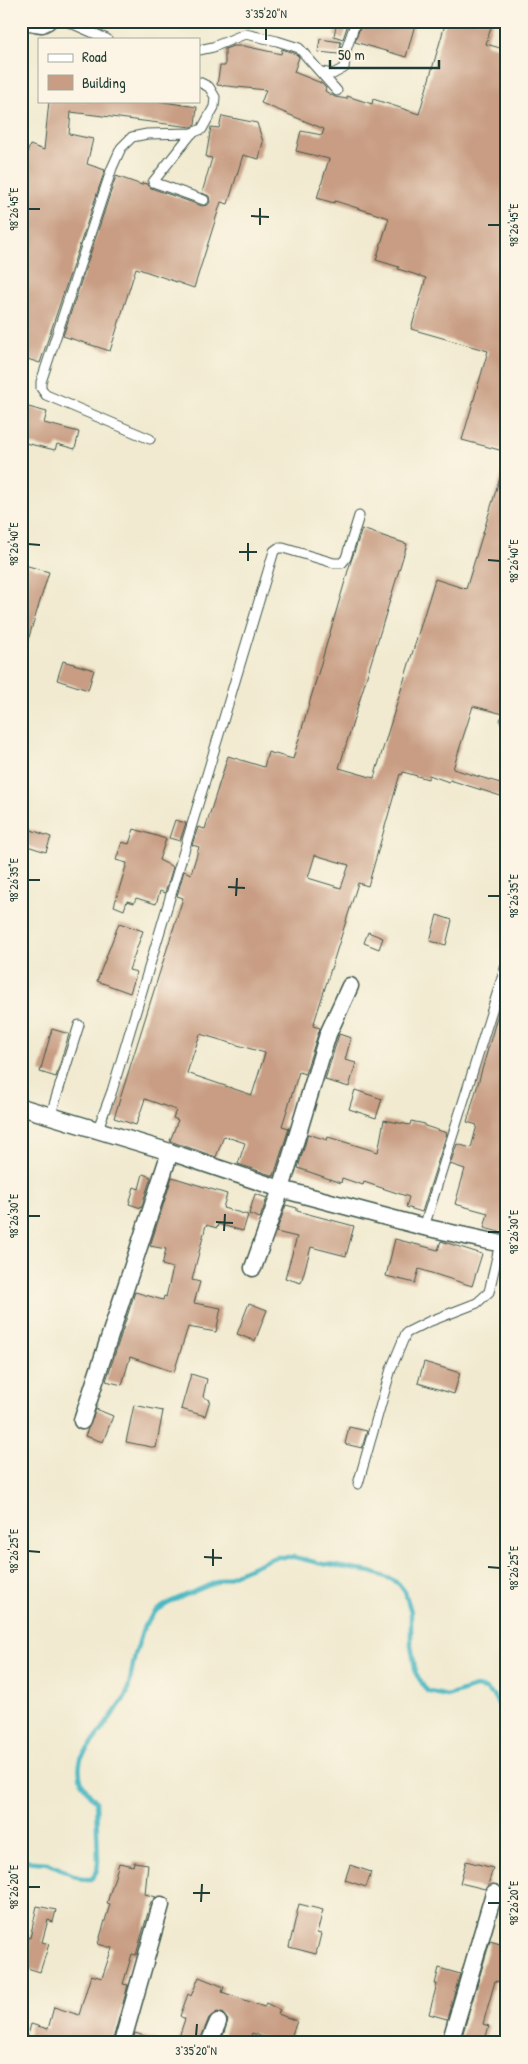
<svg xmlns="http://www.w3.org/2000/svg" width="528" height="2064" viewBox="0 0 528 2064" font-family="'Patrick Hand',sans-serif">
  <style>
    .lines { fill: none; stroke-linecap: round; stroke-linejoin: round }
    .stream { stroke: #49b7c3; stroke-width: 4.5 }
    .building { fill: #c89d83; fill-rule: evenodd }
    .lane-casing { stroke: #3e574b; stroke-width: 11 }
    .street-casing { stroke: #3e574b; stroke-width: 19 }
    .lane { stroke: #fff; stroke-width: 9 }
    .street { stroke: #fff; stroke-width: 16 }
    .ticks { fill: none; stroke: #1f3d34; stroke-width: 2 }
    .neatline { fill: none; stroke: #1f3d34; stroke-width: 2 }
    .ticks-label { font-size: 12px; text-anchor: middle; fill: #1f3d34 }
  </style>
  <rect width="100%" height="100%" fill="#fcf5e5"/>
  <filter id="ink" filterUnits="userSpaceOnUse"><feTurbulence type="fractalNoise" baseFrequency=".02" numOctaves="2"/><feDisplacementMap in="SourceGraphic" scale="10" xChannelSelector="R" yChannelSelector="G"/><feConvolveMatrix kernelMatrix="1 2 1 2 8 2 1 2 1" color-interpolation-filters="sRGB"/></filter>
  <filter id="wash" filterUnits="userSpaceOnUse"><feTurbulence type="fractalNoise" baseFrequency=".0096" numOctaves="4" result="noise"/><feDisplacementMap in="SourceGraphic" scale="20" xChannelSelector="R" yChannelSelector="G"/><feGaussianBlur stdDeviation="1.12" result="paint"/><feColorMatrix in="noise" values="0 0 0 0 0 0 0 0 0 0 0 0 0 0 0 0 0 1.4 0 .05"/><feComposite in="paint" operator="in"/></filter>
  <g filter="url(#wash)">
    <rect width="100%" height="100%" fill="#f1ead0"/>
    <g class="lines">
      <!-- stream -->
      <path class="stream" d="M21,1861L48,1863L82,1879H92L97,1870L98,1861L96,1801C83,1787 76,1778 81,1758L127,1695L135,1655L144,1626L156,1611L172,1601L275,1557H294L323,1564L371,1572L391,1579L399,1584L405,1592L411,1612V1645L416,1674L427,1691L447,1696L476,1687L486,1689L493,1695L507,1719"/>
    </g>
    <g id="blocks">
      <!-- building -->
      <g class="building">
        <polygon points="337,21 349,21 343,39 334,36"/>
        <polygon points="362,21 416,21 406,57 355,42"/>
        <polygon points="446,21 493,21 486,44 507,50 507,452 462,440 488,351 411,329 426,278 398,269 399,267 376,260 389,218 335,201 334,203 317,198 329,159 296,151 301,131 322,135 324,129 261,103 266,90 217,85 220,66 225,66 225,49 233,46 244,46 281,54 282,49 296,54 299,57 294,72 321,83 326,88 325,91 335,97 347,99 347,96 372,104 373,99 419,114"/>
        <polygon points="320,39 341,42 339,54 318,52"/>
        <polygon points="49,101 157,101 197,107 195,125 191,127 71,112 69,134 93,139 87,164 105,170 40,363 21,357 21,172 30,145 44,150"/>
        <polygon points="222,116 257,123 263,142 259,159 243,155 228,204 221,202 194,288 136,268 110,351 63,336 116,176 142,185 142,183 147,184 151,188 202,206 208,205 210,202 209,196 202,193 212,158 206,157 211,127 219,128"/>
        <polygon points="21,405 47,412 44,423 79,432 75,449 57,444 55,450 21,442"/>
        <path d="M504,464H507V715L473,706L453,769L507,785V798L450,780L449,782L429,775L428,779L403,772L402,775L400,774L368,886L358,883L313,1026L320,1028L305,1074L299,1072L282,1126L289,1128L274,1176L238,1164L245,1143L224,1136L216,1157L170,1141L178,1120L173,1118L176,1110L145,1099L136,1125L114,1118L183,898L177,896L184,871L191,874L199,847L192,845L198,827L205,829L228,756L264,767L268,752L293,759L350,564L362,529L407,544L339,768L374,778L435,579L466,589ZM315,855L349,865L341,888L308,878ZM200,1034L265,1053L252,1095L187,1073Z"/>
        <polygon points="21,564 49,572 24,653 21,653"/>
        <polygon points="63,661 94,670 88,690 57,680"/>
        <polygon points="175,820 186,823 180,841 169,838"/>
        <polygon points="26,828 51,837 46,852 21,844"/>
        <polygon points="134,829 166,839 159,860 173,867 165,893 160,891 156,904 136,898 134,903 127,901 124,910 114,906 127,863 116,860 122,842 129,844"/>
        <polygon points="437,915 452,920 446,945 430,941"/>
        <polygon points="119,923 143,931 129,970 137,972 130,993 97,981"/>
        <polygon points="368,932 383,938 379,949 364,943"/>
        <polygon points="504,993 507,994 507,1123 502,1137 507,1139 507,1234 484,1228 488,1213 455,1204 465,1169 450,1164 457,1144 471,1148 477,1125 467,1122"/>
        <polygon points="52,1029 69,1034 56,1077 40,1072"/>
        <polygon points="339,1034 351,1038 345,1060 356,1063 349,1087 325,1080"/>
        <polygon points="355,1090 382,1099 376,1118 349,1109"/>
        <polygon points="384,1120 410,1125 411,1121 425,1124 425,1126 447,1133 422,1212 406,1207 409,1197 364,1182 363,1185 342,1178 341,1183 298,1168 308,1134 327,1140 328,1137 378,1152"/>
        <polygon points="143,1174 151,1177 141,1208 129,1204 134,1187 139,1189"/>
        <polygon points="172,1177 227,1194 223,1208 248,1215 243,1231 218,1224 217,1228 206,1225 192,1280 200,1282 194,1303 221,1308 216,1332 188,1327 174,1372 130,1357 122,1385 106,1381 135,1292 163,1300 164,1296 166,1297 173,1268 162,1265 166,1249 150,1246"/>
        <polygon points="255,1194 267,1198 260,1218 249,1214"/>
        <polygon points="286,1205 297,1208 297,1211 354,1226 346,1256 311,1247 301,1283 285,1278 297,1237 276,1232"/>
        <polygon points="395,1239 438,1250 441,1241 482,1254 472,1286 419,1269 415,1283 386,1276"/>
        <polygon points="249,1303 267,1310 255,1341 237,1334"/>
        <polygon points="424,1362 460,1373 454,1394 418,1383"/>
        <polygon points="191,1374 207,1379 203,1397 210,1400 205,1416 181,1409"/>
        <polygon points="134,1405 163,1411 156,1448 126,1442"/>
        <polygon points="96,1409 113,1416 103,1442 85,1436"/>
        <polygon points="349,1427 367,1431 362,1448 345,1444"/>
        <polygon points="466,1861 493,1868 488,1885 485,1889 460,1883"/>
        <polygon points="134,1862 148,1864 145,1894 156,1897 151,1902 136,1955 132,1954 123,1984 128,1985 112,2043 26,2043 31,2024 48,2029 54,2007 79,2015 91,1975 102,1978 112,1948 98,1944 110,1904 107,1903 119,1863 133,1866"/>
        <polygon points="350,1865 371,1872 366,1887 345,1880"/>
        <polygon points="299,1904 323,1910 317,1933 321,1934 316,1954 289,1947"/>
        <polygon points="37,1906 56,1910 53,1922 48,1920 42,1942 49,1944 40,1972 21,1966 21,1958 28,1937 30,1938"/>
        <polygon points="490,1941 507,1946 507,1956 501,1982 495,1981 483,2024 489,2026 484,2043 460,2043"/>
        <polygon points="439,1968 460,1974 447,2019 429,2014 437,1984 435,1984"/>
        <polygon points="199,1977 224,1987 222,1992 264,2007 266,2003 280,2010 278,2014 297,2021 289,2043 279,2043 252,2033 248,2043 232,2043 222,2039 228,2020 222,2013 217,2012 209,2018 199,2043 177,2043 185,2019 180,2016 188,1994 191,1996"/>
        <polygon points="135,2033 157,2040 156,2043 132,2043"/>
      </g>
    </g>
  </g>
  <g filter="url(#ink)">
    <use href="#blocks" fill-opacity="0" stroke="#3e574b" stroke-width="1"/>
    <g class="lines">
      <!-- lane casing -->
      <g class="lane-casing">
        <g id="lane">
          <polyline points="66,21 107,39"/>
          <polyline points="199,50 213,47 245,34 277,41 299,48 337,91"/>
          <polyline points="321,72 333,74 344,68 346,50 356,21"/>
          <polyline points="192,133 153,182 204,200"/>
          <polyline points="150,439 46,395 41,388 41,382 112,168 121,148 132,137 147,134 192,133 202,129 214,107 215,97 209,87 199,82"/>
          <polyline points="505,721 507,723"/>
          <polyline points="50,1117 79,1025"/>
          <polyline points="97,1131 112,1091 274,551 278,548 283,548 334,563 342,563 346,558 359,516"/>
          <polyline points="424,1227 507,962"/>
          <polyline points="358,1484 391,1369 406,1333 428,1322 477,1303 489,1292 500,1243"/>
        </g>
      </g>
      <!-- street casing -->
      <g class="street-casing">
        <g id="street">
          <polyline points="21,21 42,24 48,21"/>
          <polyline points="21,1107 170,1152 281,1189 424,1227 507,1245"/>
          <polyline points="253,1268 281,1189 328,1034 350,986"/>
          <polyline points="82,1421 170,1152"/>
          <polyline points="122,2043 161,1905"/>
          <polyline points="209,2043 218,2022"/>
          <polyline points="450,2043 494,1893"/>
        </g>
      </g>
      <!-- lane -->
      <use href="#lane" class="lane"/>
      <!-- street -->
      <use href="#street" class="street"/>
    </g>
  </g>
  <!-- ticks -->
  <path class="ticks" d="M266,40V28M28,209H40M251,216L269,217M260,225V208M488,225H500M28,544L40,545M239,552H257M488,560L500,561M248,561V543M28,880H40M228,887L245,888M236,896L237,878M488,896H500M28,1216H40M216,1222L233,1223M224,1231L225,1214M488,1232H500M28,1551L40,1552M204,1557L222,1558M213,1566V1549M488,1567L500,1568M28,1887H40M193,1893H210M201,1902L202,1884M488,1903H500M196,2036L197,2024"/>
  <!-- margin -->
  <rect width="528" height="2064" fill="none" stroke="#fcf5e5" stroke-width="55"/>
  <!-- legend -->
  <rect x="38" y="38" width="162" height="65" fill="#fcf5e5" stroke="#a4ab9e"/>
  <rect x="48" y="54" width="25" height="8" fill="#ffffff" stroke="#a4ab9e"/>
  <text x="82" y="62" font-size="15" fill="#1f3d34">Road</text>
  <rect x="48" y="75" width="25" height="15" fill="#c89d83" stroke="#a4ab9e"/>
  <text x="82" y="88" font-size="15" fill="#1f3d34">Building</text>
  <!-- scale -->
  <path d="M330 60v8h109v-8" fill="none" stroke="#1f3d34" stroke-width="2.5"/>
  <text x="338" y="60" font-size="15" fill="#1f3d34" stroke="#fcf5e5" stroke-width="4" paint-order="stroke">50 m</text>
  <rect x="28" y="28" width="472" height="2008" class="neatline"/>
  <g class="ticks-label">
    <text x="266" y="18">3°35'20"N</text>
    <text transform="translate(14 209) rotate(-90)" y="4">98°26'45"E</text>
    <text transform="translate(514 225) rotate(-90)" y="4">98°26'45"E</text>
    <text transform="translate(14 544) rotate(-90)" y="4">98°26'40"E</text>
    <text transform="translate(514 561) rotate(-90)" y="4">98°26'40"E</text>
    <text transform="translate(14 880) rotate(-90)" y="4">98°26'35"E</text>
    <text transform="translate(514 896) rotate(-90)" y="4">98°26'35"E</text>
    <text transform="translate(14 1216) rotate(-90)" y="4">98°26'30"E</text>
    <text transform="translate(514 1232) rotate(-90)" y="4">98°26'30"E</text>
    <text transform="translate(14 1551) rotate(-90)" y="4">98°26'25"E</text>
    <text transform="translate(514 1568) rotate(-90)" y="4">98°26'25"E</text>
    <text transform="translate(14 1887) rotate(-90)" y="4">98°26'20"E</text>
    <text transform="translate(514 1903) rotate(-90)" y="4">98°26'20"E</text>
    <text x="196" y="2055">3°35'20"N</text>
  </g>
</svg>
